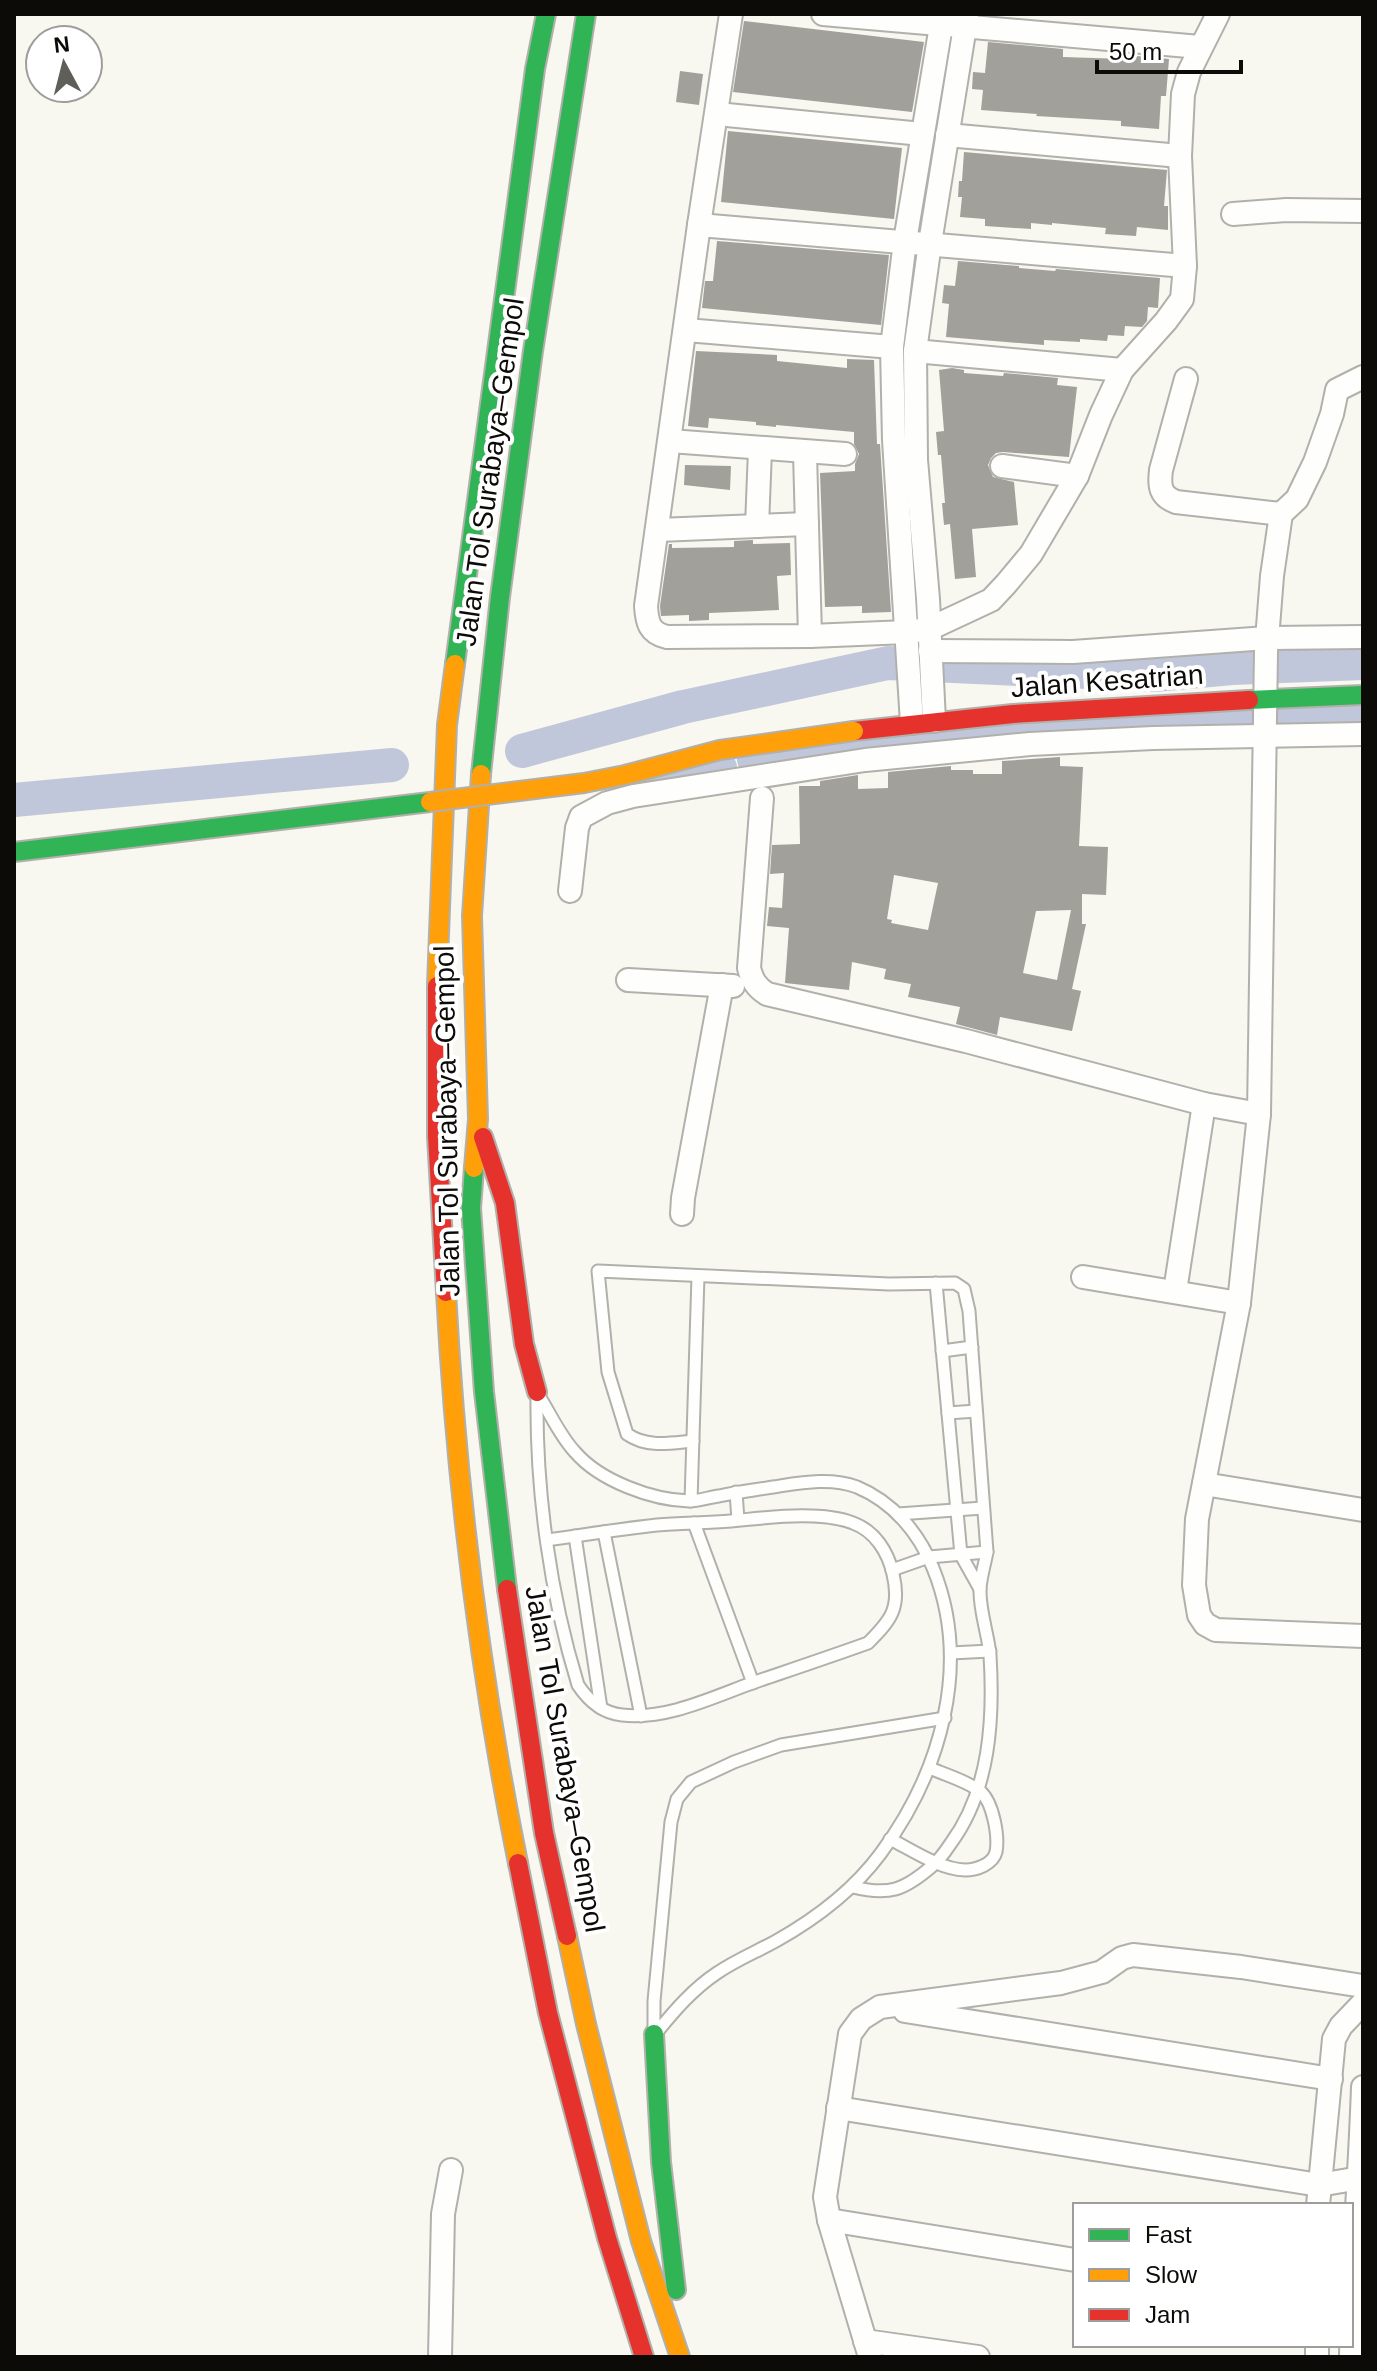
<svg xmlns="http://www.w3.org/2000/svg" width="1377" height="2371" viewBox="0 0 1377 2371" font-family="Helvetica,sans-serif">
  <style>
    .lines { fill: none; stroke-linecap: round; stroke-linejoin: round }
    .river { stroke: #c1c7da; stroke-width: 34 }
    .building { fill: #a1a09a; fill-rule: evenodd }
    .lane-casing { stroke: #b1b0ab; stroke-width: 15 }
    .street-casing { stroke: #b1b0ab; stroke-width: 26 }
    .fast-casing { stroke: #b1b0ab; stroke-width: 22 }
    .slow-casing { stroke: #b1b0ab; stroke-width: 22 }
    .jam-casing { stroke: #b1b0ab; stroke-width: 22 }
    .lane { stroke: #fefefd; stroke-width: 11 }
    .street { stroke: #fefefd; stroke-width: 22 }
    .fast { stroke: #30b455; stroke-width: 18 }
    .slow { stroke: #ff9f0a; stroke-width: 18 }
    .jam { stroke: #e5322d; stroke-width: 18 }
    .fast-bridge-casing { stroke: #b1b0ab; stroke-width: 22; stroke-linecap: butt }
    .slow-bridge-casing { stroke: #b1b0ab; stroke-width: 22; stroke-linecap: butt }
    .fast-bridge { stroke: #30b455; stroke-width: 18 }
    .slow-bridge { stroke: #ff9f0a; stroke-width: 18 }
    .labels { text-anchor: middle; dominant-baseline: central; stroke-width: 8; stroke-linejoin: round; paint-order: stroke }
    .street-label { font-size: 28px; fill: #0c0b07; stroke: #fff }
  </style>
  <rect width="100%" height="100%" fill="#f8f7f0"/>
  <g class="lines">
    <!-- river -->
    <g class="river">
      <polyline points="1291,720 1363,722"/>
      <polyline points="522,751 683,707 888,663 1154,675 1232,668 1363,663"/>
      <polyline points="754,759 925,739 1138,725 1243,722"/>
      <polyline points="641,782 720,768"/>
      <polyline points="14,800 392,765"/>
    </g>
  </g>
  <!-- building -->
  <g class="building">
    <polygon points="744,21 924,42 912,112 733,92"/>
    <polygon points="988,42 1063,49 1063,57 1125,59 1126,55 1169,59 1166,96 1161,96 1159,129 1121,126 1121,121 1036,116 1037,114 981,110 983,90 972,89 973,72 985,73"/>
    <polygon points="680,71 703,74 699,105 676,102"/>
    <polygon points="728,131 902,148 894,219 721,202"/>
    <polygon points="964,152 1167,170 1164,206 1168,206 1168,230 1137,227 1136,236 1105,234 1106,228 1052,223 1052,225 1031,223 1031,229 985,226 985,219 960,217 962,197 958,197 959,181 962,181"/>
    <polygon points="717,241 889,255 881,325 702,308 705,281 713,281"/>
    <polygon points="958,261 1019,266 1019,268 1055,271 1056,269 1160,278 1158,308 1148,307 1147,321 1142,327 1125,326 1124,336 1108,335 1107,341 1080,339 1080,342 1044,340 1044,345 946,337 949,304 942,303 944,285 955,286"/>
    <polygon points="696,351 777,355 777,361 847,368 847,359 874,360 877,444 880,444 891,612 862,613 862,606 825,607 820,473 855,471 855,464 859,454 854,444 854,432 776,425 776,427 756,425 756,422 709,418 708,428 688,426"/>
    <polygon points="952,368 964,370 964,373 1003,376 1004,373 1058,378 1057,385 1077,387 1069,457 1003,452 996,453 991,458 988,465 993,477 1014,482 1018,525 972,529 976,577 955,579 950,524 944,525 942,503 945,503 941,455 938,455 936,432 944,431 939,370"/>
    <polygon points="685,465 731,466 730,490 684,485"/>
    <polygon points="753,540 753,544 790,543 791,575 777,576 779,610 709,613 709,620 689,621 689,615 661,616 660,606 669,544 672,544 672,548 734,547 734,541"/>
    <path d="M1060,757V766L1083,767L1079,846L1108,847L1106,895L1082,894V924H1086L1072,989L1081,991L1072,1031L1000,1017L997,1035L956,1024L960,1007L908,997L911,984L884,979L886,969L852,962L849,990L785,983L789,928L767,926L769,907L782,908L784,873L770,874L772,845L800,844L799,786H820V781L858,775V789L888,788V772L951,766V770H973V774H1002V761ZM894,875L938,883L928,930L891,923L892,920L887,919ZM1071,910L1057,980L1023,973L1036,911Z"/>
  </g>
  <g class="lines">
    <!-- lane casing -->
    <g class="lane-casing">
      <g id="lane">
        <polyline points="936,1283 961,1555 980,1589"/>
        <polyline points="942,1351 972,1347"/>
        <path d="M539,1396C551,1415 560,1436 575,1452C600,1481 652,1500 689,1501C699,1501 710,1497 719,1496C737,1492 755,1490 773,1487C800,1483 830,1477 857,1487C893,1502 919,1533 933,1568C972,1664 941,1772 881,1853C853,1891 817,1918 776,1941C756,1952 736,1960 717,1973C693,1989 675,2010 657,2032"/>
        <path d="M537,1397C536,1492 550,1594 578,1685C588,1700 602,1713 622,1715C666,1720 711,1698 752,1683C790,1670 829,1657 868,1643C891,1620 901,1608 893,1574C888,1552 875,1531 853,1523C820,1510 765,1518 731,1521C706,1523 681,1523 657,1525C620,1529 583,1535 547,1540"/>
        <polyline points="948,1413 976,1411"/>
        <path d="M693,1441C670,1443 647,1448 627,1434L608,1372L598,1271L889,1284L955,1283L964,1289L969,1311L987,1552C985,1563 981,1576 980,1588C979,1610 988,1633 990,1655C994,1719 990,1790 951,1843C945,1852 939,1861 931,1867C904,1890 889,1896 853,1887"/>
        <polyline points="736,1492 738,1520"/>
        <polyline points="691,1501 698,1276"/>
        <polyline points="898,1514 983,1508"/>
        <polyline points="694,1523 753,1683"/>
        <polyline points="604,1532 641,1716"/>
        <polyline points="575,1536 601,1708"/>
        <polyline points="892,1570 929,1557 987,1552"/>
        <polyline points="951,1653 990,1651"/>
        <path d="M890,1839C912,1850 939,1869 965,1870C977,1870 993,1864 996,1852C999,1836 993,1803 981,1792C968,1781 945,1775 930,1768"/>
        <polyline points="654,2030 654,2001 671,1822 677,1799 691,1782 734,1762 781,1745 945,1718"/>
      </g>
    </g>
    <!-- street casing -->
    <g class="street-casing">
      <g id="street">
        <path d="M731,14L699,225L646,606C647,622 649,633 667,637L810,636L907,632L929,629L991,600L1006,584L1031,554L1077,476L1101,415L1122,370L1166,321L1182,299L1185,266L1180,156L1183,94L1189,72L1218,14"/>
        <polyline points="823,14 1200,47"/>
        <polyline points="717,114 922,134"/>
        <polyline points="947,135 1180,156"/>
        <polyline points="1233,214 1286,210 1363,211"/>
        <polyline points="699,225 1185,266"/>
        <polyline points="686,330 892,347"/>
        <polyline points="915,351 1122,370"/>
        <polyline points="1363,377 1337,390 1332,414 1315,462 1297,499 1281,514 1272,576 1266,652 1259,1114 1239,1303 1197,1519 1194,1585 1199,1615 1205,1624 1216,1630 1363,1636"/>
        <path d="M1186,379L1161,470C1159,486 1160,496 1176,502L1281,514"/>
        <polyline points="670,441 845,454"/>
        <polyline points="805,453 810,636"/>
        <polyline points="1002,466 1077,476"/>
        <polyline points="757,526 760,450"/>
        <polyline points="658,530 807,524"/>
        <polyline points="930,651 1073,652 1267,638 1363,637"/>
        <polyline points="934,721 928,599 916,460 915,351 930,243 967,14"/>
        <polyline points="912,723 894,440 892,347 905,241 943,14"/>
        <path d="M762,798L749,968C752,980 756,987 767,994L966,1041L1204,1104L1259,1114"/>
        <polyline points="570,891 577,828 581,817 607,803 633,796 865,760 1030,744 1153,738 1363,734"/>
        <polyline points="628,980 733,986"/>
        <polyline points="682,1214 683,1198 722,985"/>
        <polyline points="1083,1277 1239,1303"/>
        <polyline points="1175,1291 1204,1104"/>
        <polyline points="1204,1484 1363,1510"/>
        <polyline points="905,2011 1331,2079"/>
        <polyline points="838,2108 1319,2185 1360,2178"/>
        <polyline points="1318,2205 1334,2039 1341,2026 1363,2003"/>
        <polyline points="829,2220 1075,2260"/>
        <polyline points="865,2341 978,2357"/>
        <polyline points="1317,2345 1317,2357"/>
        <polyline points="440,2357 443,2214 451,2170"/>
        <polyline points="870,2357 829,2220 825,2197 850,2034 861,2019 880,2007 1061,1983 1102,1972 1122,1958 1133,1955 1241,1967 1363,1986"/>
        <path d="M1351,2357C1352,2267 1360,2177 1363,2087"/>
      </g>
    </g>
    <!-- fast casing -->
    <g class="fast-casing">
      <g id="fast">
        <polyline points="455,664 535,69 546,14"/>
        <polyline points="1249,700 1363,695"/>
        <polyline points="481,774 500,597 533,351 586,14"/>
        <polyline points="474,1168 471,1208 484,1392 507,1589"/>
        <polyline points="654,2034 661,2162 676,2290"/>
      </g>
    </g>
    <!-- slow casing -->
    <g class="slow-casing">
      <g id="slow">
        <polyline points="437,986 447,725 455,664"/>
        <polyline points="474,1168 478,1119 472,916 481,774"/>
        <path d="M446,1292C456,1483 480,1675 518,1863"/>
        <polyline points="567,1936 586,2024 641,2241 680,2357"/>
      </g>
    </g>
    <!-- jam casing -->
    <g class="jam-casing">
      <g id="jam">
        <polyline points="854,731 1013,714 1249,700"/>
        <polyline points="437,986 437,1136 446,1292"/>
        <polyline points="483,1137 505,1203 524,1344 537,1392"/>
        <polyline points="507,1589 544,1833 567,1936"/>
        <polyline points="518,1863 548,2013 607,2238 644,2357"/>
      </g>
    </g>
    <!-- lane -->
    <use href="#lane" class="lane"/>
    <!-- street -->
    <use href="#street" class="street"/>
    <!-- fast -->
    <use href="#fast" class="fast"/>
    <!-- slow -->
    <use href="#slow" class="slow"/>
    <!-- jam -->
    <use href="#jam" class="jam"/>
    <!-- fast-bridge casing -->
    <g class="fast-bridge-casing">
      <polyline id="fast-bridge" points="14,852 430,802"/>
    </g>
    <!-- slow-bridge casing -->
    <g class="slow-bridge-casing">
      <polyline id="slow-bridge" points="430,802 584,783 625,775 720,750 854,731"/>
    </g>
    <!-- fast-bridge -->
    <use href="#fast-bridge" class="fast-bridge"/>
    <!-- slow-bridge -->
    <use href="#slow-bridge" class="slow-bridge"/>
  </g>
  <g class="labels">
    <!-- street labels -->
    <g class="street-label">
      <text transform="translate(490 472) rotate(-82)">Jalan Tol Surabaya–Gempol</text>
      <text transform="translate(1107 681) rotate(-4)">Jalan Kesatrian</text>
      <text transform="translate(447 1121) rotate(-91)">Jalan Tol Surabaya–Gempol</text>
      <text transform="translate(565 1759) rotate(80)">Jalan Tol Surabaya–Gempol</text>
    </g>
  </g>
  <!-- border -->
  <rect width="1377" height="2371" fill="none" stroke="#0c0b07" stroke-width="32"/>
  <!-- legend -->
  <rect x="1073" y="2203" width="280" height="144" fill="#ffffff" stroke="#9e9d9c" stroke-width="2"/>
  <rect x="1089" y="2229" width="40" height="12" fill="#30b455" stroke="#9e9d9c" stroke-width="2"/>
  <text x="1145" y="2243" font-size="24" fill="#0c0b07">Fast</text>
  <rect x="1089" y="2269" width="40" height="12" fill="#ff9f0a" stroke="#9e9d9c" stroke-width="2"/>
  <text x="1145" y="2283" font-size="24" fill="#0c0b07">Slow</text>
  <rect x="1089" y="2309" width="40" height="12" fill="#e5322d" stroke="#9e9d9c" stroke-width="2"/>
  <text x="1145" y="2323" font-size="24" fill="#0c0b07">Jam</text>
  <!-- north arrow -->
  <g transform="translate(64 64) rotate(353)"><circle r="38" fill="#ffffff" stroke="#9e9d9c" stroke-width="2"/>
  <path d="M0-6L14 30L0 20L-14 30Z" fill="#5f5e59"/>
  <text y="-12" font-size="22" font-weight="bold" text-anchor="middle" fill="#0c0b07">N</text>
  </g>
  <!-- scale -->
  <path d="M1097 60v12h144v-12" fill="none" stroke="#0c0b07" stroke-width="4"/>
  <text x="1109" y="60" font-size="24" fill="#0c0b07" stroke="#ffffff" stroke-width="6" paint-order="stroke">50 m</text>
</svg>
